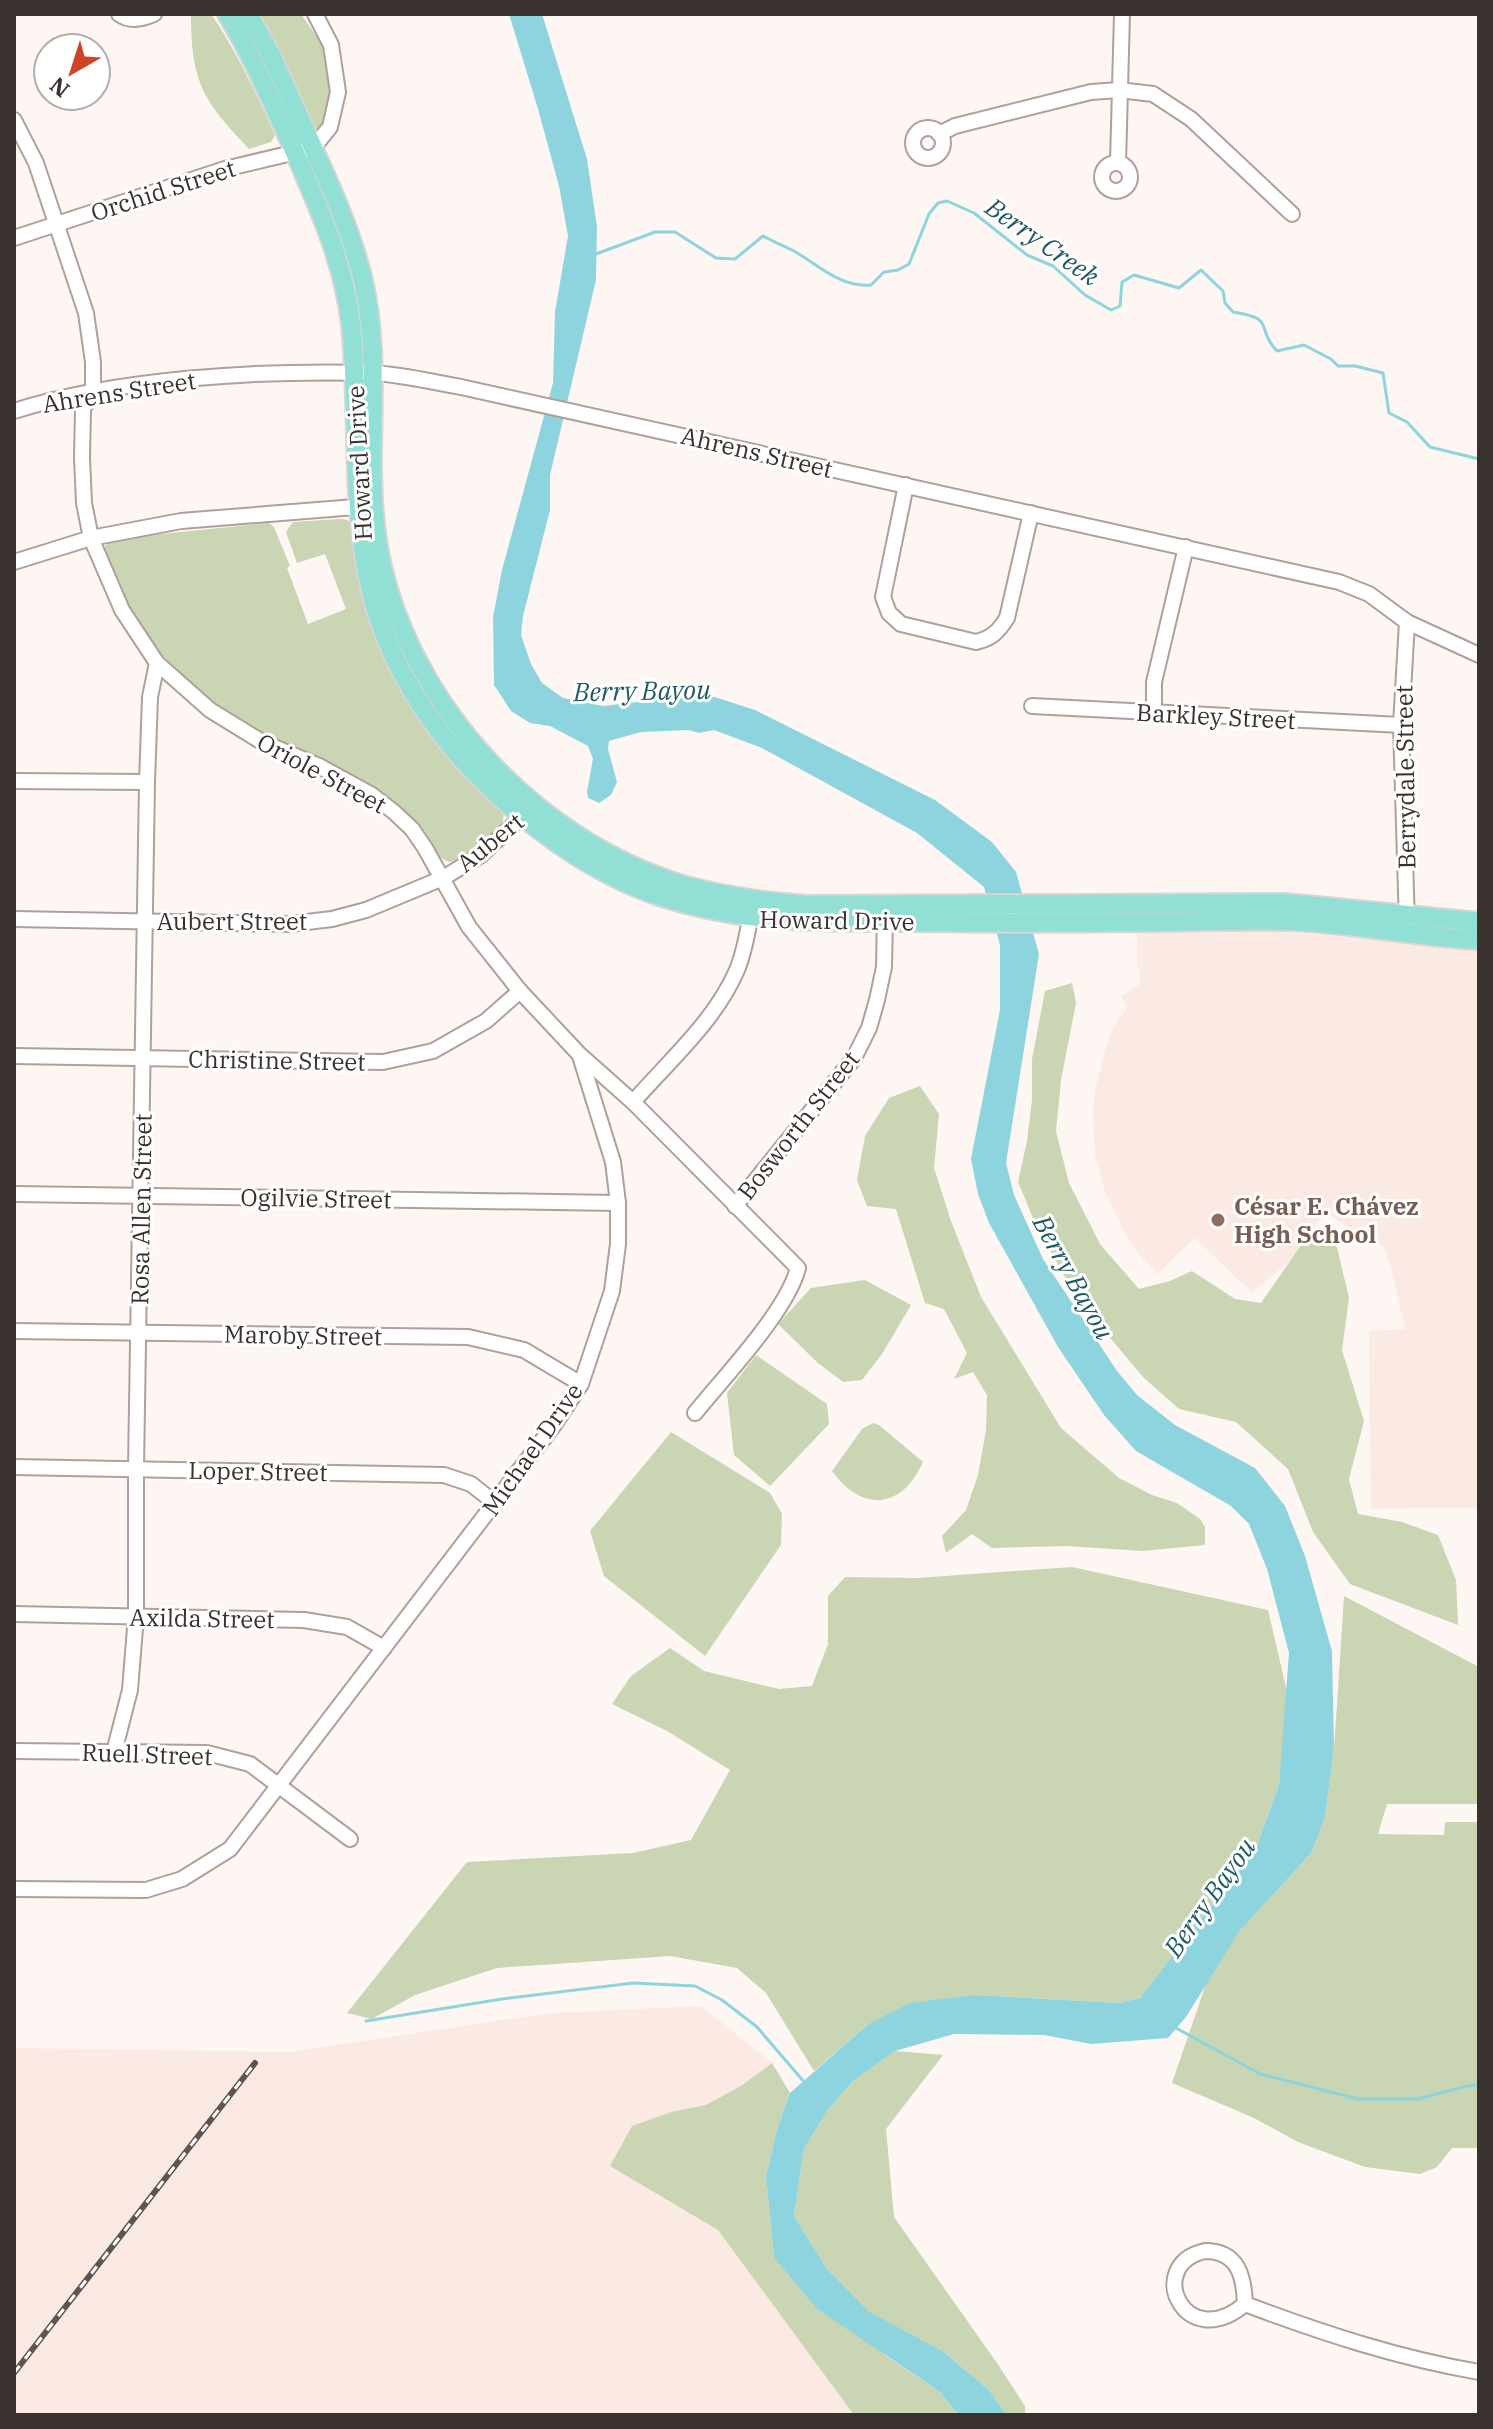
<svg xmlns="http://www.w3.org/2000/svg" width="1493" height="2429" viewBox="0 0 1493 2429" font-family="'IBM Plex Serif',serif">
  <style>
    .built { fill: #fbeae3 }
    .green { fill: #c9d5b3 }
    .water { fill: #8ed4df }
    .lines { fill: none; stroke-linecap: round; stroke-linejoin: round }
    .stream { stroke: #8ed4df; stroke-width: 3 }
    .minor-casing { stroke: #b29f98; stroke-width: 18 }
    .major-casing { stroke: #d7d6d5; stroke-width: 22 }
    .minor { stroke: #fff; stroke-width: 14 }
    .major { stroke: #92dfd6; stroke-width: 18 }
    .rail-casing { stroke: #5d5552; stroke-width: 6 }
    .rail { stroke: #fff; stroke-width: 3; stroke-dasharray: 9; stroke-linecap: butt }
    .education-dot { fill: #8d6e63; stroke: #fff; stroke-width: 3 }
    .labels { text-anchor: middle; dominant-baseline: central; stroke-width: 6; stroke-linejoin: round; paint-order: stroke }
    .street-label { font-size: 24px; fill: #39312e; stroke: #fff }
    .education-label { font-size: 24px; font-weight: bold; fill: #785e54; stroke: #fff; text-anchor: start }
    .water-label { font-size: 26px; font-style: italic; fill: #205b63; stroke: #fff }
  </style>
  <rect width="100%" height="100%" fill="#fef6f3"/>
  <!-- built -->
  <g class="built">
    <polygon points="1280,932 1366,938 1479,950 1479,1508 1371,1509 1369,1331 1405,1329 1391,1268 1384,1247 1365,1238 1325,1212 1292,1259 1252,1293 1195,1238 1158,1274 1140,1256 1125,1233 1105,1192 1095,1155 1093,1113 1095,1091 1105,1050 1113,1028 1127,1006 1121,996 1141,983 1137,963 1137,933"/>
    <polygon points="701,2006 772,2063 790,2093 777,2130 766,2176 774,2257 886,2356 940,2392 959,2415 14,2415 14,2048 288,2052 551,2013"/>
  </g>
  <!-- green -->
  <g class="green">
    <path d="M211,14C237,52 256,93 275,135L271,142L249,149C203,101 191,82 191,15Z"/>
    <path d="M257,14H301C307,23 314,32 320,42C333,67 336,112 319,136L279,51Z"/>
    <path d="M340,519L347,520L353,525L389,657L503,809C509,834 471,854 450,862C434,858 429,839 419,827C411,818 402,809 392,802C368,785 338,774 311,761C206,706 148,666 105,551V546L108,543L151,535L269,523L274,527L290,566L287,568L308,624L346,609L325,554L297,563L286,532L293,522Z"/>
    <polygon points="1072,983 1076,1003 1061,1080 1056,1131 1069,1183 1100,1244 1139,1289 1170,1281 1192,1271 1235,1299 1261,1303 1313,1228 1337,1247 1349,1298 1342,1350 1364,1421 1349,1479 1358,1514 1402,1522 1438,1535 1456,1580 1458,1625 1350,1584 1313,1532 1288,1469 1236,1422 1179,1409 1144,1378 1079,1301 1038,1230 1018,1182 1027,1141 1032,1100 1032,1059 1045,991"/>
    <polygon points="920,1086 939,1114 934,1168 951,1221 981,1297 1061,1428 1119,1478 1152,1495 1177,1503 1200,1519 1205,1527 1205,1545 1143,1551 1067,1546 992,1548 972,1534 946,1553 942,1536 966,1510 978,1475 986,1430 987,1395 973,1372 954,1379 967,1353 944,1309 925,1303 896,1209 867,1206 857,1180 865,1136 889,1098"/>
    <polygon points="865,1280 911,1305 882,1354 862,1380 843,1382 818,1363 778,1324 811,1288"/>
    <polygon points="756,1355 827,1404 829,1424 770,1486 734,1455 727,1393"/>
    <path d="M873,1423L879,1425L923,1462C902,1509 862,1513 832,1471L862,1429Z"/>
    <polygon points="671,1432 770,1493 782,1514 781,1545 705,1656 604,1576 590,1531"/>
    <polygon points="1072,1567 1268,1610 1288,1696 1279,1785 1256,1848 1140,1998 1119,2003 976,1995 867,2025 814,2071 766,1993 737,1968 670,1956 497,1968 415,1995 372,2019 347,2013 467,1862 633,1853 691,1840 730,1770 667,1731 612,1704 631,1676 670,1648 704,1671 779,1689 812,1686 828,1644 828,1596 845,1577 917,1578"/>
    <polygon points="1344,1596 1479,1667 1479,1804 1387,1804 1378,1834 1444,1835 1445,1822 1479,1822 1479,2148 1452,2148 1437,2167 1420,2174 1365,2167 1298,2142 1254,2118 1172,2083 1206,1984 1239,1932 1312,1852 1325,1817 1334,1750"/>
    <polygon points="895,2051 943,2055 886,2129 894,2217 997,2363 1025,2406 1025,2415 1007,2415 989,2390 944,2352 867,2311 827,2269 794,2216 804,2149 827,2111 853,2081"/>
    <polygon points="772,2063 790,2093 777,2130 766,2176 774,2257 886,2356 940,2392 959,2415 854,2415 718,2230 610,2166 632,2126 671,2112 706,2105 741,2086"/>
  </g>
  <!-- water -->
  <polygon class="water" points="509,14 542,14 587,159 597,227 596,280 550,475 550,510 523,616 521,635 531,664 542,683 563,698 603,706 705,694 755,710 935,800 992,842 1016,872 1039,954 1006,1163 1014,1195 1043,1259 1117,1371 1137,1395 1175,1425 1255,1468 1285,1506 1305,1556 1332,1651 1334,1750 1325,1817 1312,1852 1239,1932 1186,2017 1168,2038 1091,2044 1044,2035 954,2034 895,2051 853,2081 827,2111 804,2149 794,2216 827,2269 868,2311 944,2352 989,2390 1007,2415 959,2415 940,2392 816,2308 774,2257 766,2176 777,2130 790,2093 867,2025 910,2003 976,1995 1119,2003 1140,1998 1256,1848 1279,1785 1289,1653 1267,1569 1249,1524 1231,1506 1136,1451 1104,1415 1058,1347 989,1223 978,1194 971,1159 1000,1010 1000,945 984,887 917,833 762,748 714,730 699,733 689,730 641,732 609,741 608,749 617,782 611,795 599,803 588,798 587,792 593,759 588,746 550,726 530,723 511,711 494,685 493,617 502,570 553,383 555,312 568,236 559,186 538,109"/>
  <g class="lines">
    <!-- stream -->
    <g class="stream">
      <path d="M596,254L655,232H675L716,258L735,259L763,236C772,241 782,245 792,250C818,264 840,288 871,285L884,272L898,270L909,264L929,214L938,203L947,201L974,213L1027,255L1053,266L1085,295L1111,310L1120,306L1122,282L1134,275L1179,288L1201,270L1223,291L1225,303L1233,312C1278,319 1254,327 1277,351L1304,345L1331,359L1338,366H1355L1383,373L1389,413L1407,422L1430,447L1479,459"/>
      <polyline points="366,2021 502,1999 633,1983 695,1986 722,2000 757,2027 805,2083"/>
      <polyline points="1176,2028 1260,2074 1358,2099 1418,2099 1467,2086 1479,2085"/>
    </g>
    <!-- minor casing -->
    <g class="minor-casing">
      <g id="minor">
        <path d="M119,14C130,22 142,19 154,14"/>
        <path d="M14,120L36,163L86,313L93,362V392L83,409L82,458L84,503L91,538L122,610L157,663L210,710L262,742L319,766L372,795L394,812L412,829L425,848L469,927L520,991L579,1054L633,1102L798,1268C787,1311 724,1377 695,1413"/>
        <circle cx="928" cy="143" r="15"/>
        <polyline points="939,134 955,126 1091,92 1119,90 1153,94 1191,119 1292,214"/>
        <polyline points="1118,163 1122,14"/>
        <circle cx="1116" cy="177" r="14"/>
        <polyline points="14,238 225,169 313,148 330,127 338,92 331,45 315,14"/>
        <path d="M14,411C118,378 261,370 371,373C401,374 432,382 461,387L1339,582L1369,594L1407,622L1479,655"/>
        <path d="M906,485L883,597L889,613L901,624L976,642C992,638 998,632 1007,618L1031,513"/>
        <polyline points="14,562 91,538 181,521 368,506"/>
        <polyline points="1407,622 1401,725 1407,925"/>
        <polyline points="1032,706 1401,725"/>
        <polyline points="1154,713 1154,682 1186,547"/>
        <polyline points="14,781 147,782"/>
        <polyline points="14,919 290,924 332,919 366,910 443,878 481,855 529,810"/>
        <polyline points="14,1056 383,1062 433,1051 486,1021 520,991"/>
        <path d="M633,1102C669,1061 715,1021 737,970C745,951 748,929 752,909"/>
        <polyline points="14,1194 618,1203"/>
        <polyline points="735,1206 854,1058 869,1028 877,1000 884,967 885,914"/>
        <polyline points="14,1331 468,1337 524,1350 581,1384"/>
        <polyline points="14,1467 444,1475 471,1484 495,1503"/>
        <polyline points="14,1614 304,1620 347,1627 384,1648"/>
        <polyline points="14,1751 207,1753 250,1764 350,1839"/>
        <polyline points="114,1752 130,1690 136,1616 136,1468 147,782 150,697 157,663"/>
        <polyline points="14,1889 146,1890 182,1879 230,1849 554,1425 581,1384 612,1291 618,1244 618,1203 613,1162 580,1056"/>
        <path d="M1205,2251C1238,2251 1244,2276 1245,2304C1185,2355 1143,2265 1205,2251Z"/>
        <path d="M1245,2304C1322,2333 1398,2358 1479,2372"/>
      </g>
    </g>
    <!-- major casing -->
    <g class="major-casing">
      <g id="major">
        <path d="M227,14C253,57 272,102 293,148C318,206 344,262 351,325C360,416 350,506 372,595C388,660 428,724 474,772C525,824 589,872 659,896C747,925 828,922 918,922C993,923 1068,923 1143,922C1190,922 1237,920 1283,921C1349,922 1414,937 1479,940"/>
        <path d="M247,14C269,46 283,82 299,117C323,170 349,223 363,280C383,366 364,454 377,540C401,696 532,840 683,885C725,897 766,902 808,905L1286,903L1479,922"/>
      </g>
    </g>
    <!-- minor -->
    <use href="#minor" class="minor"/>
    <!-- major -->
    <use href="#major" class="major"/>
    <!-- rail casing -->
    <g class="rail-casing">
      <polyline id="rail" points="14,2373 255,2063"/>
    </g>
    <!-- rail -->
    <use href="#rail" class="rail"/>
  </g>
  <!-- markers -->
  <circle class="education-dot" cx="1218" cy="1220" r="8"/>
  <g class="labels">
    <!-- street labels -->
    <g class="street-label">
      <text transform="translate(163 190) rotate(-18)">Orchid Street</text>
      <text transform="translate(119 392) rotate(-9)">Ahrens Street</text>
      <text transform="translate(757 452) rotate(13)">Ahrens Street</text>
      <text transform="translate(359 463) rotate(-93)">Howard Drive</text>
      <text transform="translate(1216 716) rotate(3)">Barkley Street</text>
      <text transform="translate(322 773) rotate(28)">Oriole Street</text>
      <text transform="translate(1405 777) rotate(-91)">Berrydale Street</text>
      <text transform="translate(490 842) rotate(-39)">Aubert</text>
      <text transform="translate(837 920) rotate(1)">Howard Drive</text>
      <text x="232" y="921">Aubert Street</text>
      <text transform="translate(277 1060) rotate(1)">Christine Street</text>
      <text transform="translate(798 1125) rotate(-52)">Bosworth Street</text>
      <text transform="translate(316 1198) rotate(1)">Ogilvie Street</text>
      <text transform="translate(141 1209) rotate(-89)">Rosa Allen Street</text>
      <text transform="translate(303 1335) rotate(1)">Maroby Street</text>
      <text transform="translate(532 1449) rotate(-55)">Michael Drive</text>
      <text transform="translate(258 1471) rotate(1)">Loper Street</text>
      <text transform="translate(202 1618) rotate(1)">Axilda Street</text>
      <text transform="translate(147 1754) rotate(2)">Ruell Street</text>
    </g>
    <!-- education labels -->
    <g class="education-label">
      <text x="1234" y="1206">César E. Chávez<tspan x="1234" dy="28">High School</tspan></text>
    </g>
    <!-- water labels -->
    <g class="water-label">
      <text transform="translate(1043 241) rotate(35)">Berry Creek</text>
      <text transform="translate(642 690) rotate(-1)">Berry Bayou</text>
      <text transform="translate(1074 1277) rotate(61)">Berry Bayou</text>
      <text transform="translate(1209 1897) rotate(-55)">Berry Bayou</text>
    </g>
  </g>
  <!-- border -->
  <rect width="1493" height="2429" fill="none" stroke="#39312e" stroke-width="32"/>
  <!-- north arrow -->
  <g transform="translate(72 72) rotate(219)"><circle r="38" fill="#ffffff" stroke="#b0adab" stroke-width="2"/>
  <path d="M0-6L14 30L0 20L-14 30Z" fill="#ce4324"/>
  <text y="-12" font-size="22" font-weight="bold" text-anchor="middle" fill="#39312e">N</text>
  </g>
</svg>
